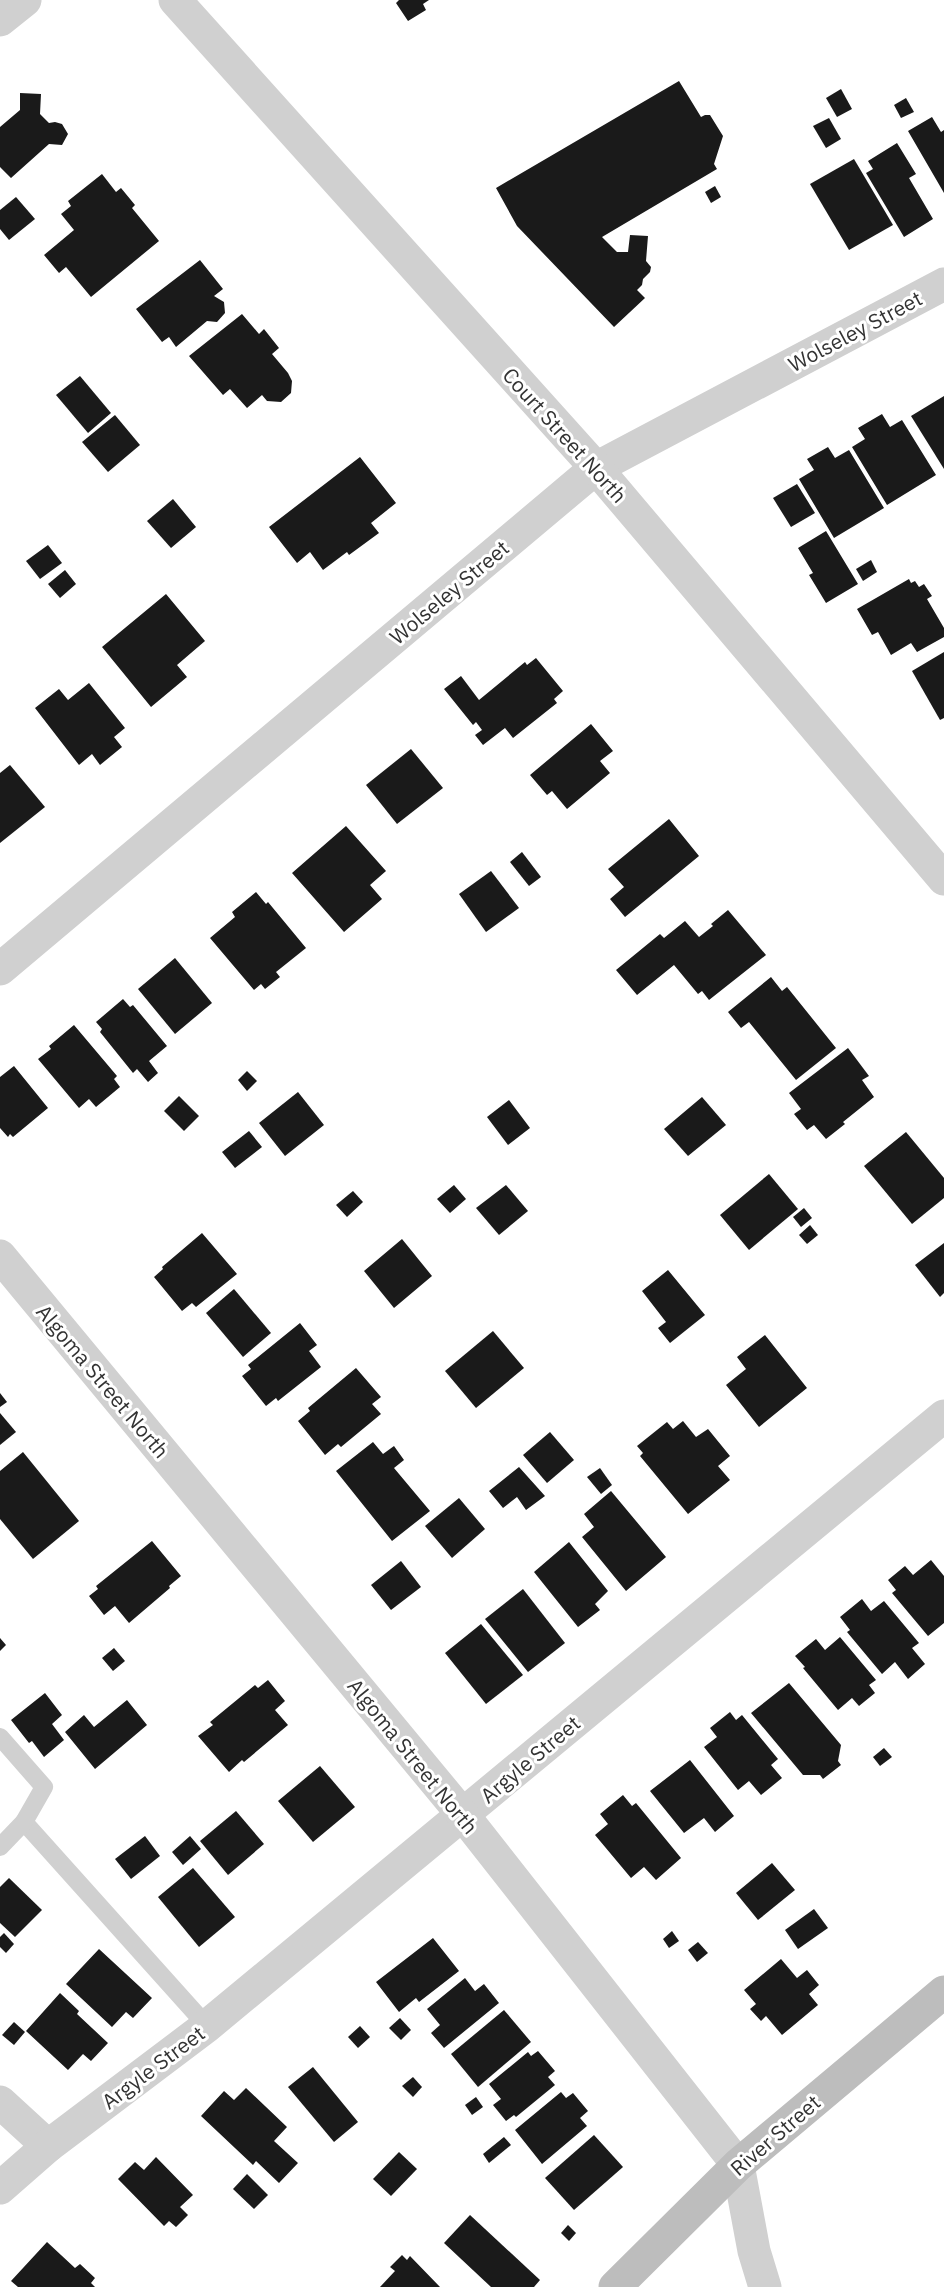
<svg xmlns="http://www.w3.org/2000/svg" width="944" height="2287" viewBox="0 0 944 2287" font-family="'IBM Plex Sans',sans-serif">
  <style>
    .building { fill: #1a1a1a }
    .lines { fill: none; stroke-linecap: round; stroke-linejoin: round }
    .service { stroke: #d0d0d0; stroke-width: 18 }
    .minor { stroke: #d0d0d0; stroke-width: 33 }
    .tertiary { stroke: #d0d0d0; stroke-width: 33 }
    .secondary { stroke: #bdbdbd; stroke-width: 33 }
    .labels { text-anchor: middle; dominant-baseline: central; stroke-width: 6; stroke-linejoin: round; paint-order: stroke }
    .street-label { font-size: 21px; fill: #333; stroke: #fff }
  </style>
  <rect width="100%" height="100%" fill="#fff"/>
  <!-- building -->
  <g class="building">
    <polygon points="399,0 429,0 423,4 426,10 408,21 396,3"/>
    <polygon points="679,81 701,117 705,115 710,115 723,136 714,164 717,169 602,237 617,252 628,252 630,235 648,236 646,261 651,267 650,272 643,279 642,285 637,290 645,298 614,327 517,226 496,188"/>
    <polygon points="841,89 852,109 837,117 826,98"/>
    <polygon points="20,93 41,94 40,114 49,123 55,122 62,124 68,134 62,145 49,144 11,178 0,167 0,127 20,110"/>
    <polygon points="906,98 914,112 901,118 894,105"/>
    <polygon points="932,117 941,132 944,130 944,193 908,131"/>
    <polygon points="829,118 841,139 826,148 813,126"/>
    <polygon points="897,143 916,174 909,178 933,219 904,237 866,173 873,169 868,161"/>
    <polygon points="854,159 893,225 849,250 810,184"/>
    <polygon points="102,174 116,192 121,188 135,205 132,208 159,241 91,297 66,267 59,273 44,255 74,230 61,214 71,206 68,201"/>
    <polygon points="715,186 721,197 711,203 705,192"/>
    <polygon points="16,197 35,219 9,240 0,229 0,210"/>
    <polygon points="200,260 223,289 214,296 224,302 225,313 217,322 207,321 176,347 169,337 162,342 136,309"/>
    <polygon points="242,314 259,334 264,329 279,348 272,354 288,373 292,381 291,393 281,402 267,401 262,395 247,408 230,389 223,395 189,356"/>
    <polygon points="80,376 111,413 88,433 56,395"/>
    <polygon points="944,396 944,469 911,416"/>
    <polygon points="882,414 890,427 902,420 936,475 887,505 852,447 865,439 858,428"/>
    <polygon points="115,415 140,445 108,472 82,442"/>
    <polygon points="828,447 835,458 849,450 884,508 834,538 799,479 814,470 807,459"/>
    <polygon points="360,457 396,503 371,523 379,533 349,555 347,552 323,570 310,552 297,563 269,527"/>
    <polygon points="797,484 815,513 791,527 773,498"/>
    <polygon points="173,499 196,527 171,548 147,521"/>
    <polygon points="826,531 858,584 826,603 809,575 813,573 798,548"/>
    <polygon points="48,545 62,563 40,579 26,561"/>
    <polygon points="871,560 877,572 863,581 856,569"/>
    <polygon points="65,570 76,584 60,598 48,584"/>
    <polygon points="909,579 911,583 915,581 919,587 924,584 932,596 927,599 944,628 944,637 917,652 911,643 891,655 878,632 872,635 857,609"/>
    <polygon points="166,594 205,641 177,665 187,677 151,707 102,647"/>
    <polygon points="944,652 944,718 940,720 912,671"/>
    <polygon points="536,658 563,691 554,699 557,703 513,738 505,728 483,745 475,735 482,730 476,722 473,725 444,689 461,676 479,700 525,662 527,665"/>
    <polygon points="89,683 125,728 114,737 122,747 100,765 92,754 79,765 35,708 59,689 68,700"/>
    <polygon points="591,724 613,751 600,761 610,773 567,809 552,791 547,795 530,775"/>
    <polygon points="411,749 443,788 397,824 366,785"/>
    <polygon points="10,765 45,807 0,843 0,773"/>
    <polygon points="669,819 699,856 625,917 610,899 624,887 608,869"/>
    <polygon points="346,826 386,871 370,885 382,899 344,932 292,873"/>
    <polygon points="522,852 541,877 529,886 510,862"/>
    <polygon points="491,871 519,908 486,932 459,894"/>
    <polygon points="256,892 266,904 268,902 306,948 276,972 280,977 265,989 261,984 254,990 210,938 235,917 232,912"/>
    <polygon points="728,910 766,955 709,1000 702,991 698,994 674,965 637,995 616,970 660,934 664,938 685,921 699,937 713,926 711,924"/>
    <polygon points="175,958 212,1003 175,1034 138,989"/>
    <polygon points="771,977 782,991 787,987 836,1048 796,1080 749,1022 741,1028 728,1012"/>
    <polygon points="123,999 130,1007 133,1005 167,1046 149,1061 158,1073 148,1082 137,1069 133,1073 100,1032 102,1029 96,1022"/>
    <polygon points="74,1025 117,1076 114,1079 120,1087 96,1107 89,1099 79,1108 38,1059 51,1049 49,1046"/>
    <polygon points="848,1048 869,1076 862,1080 874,1097 843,1122 845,1124 826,1139 814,1125 807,1130 794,1114 801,1109 789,1093"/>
    <polygon points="14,1066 48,1108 13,1137 10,1134 8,1137 0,1128 0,1077"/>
    <polygon points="247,1071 257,1081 247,1091 238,1080"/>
    <polygon points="298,1092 324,1125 285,1156 259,1123"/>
    <polygon points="179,1096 199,1116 184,1131 164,1111"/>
    <polygon points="702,1097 726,1125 688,1156 664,1129"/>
    <polygon points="509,1100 530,1128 508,1145 487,1117"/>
    <polygon points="249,1131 262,1147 235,1168 222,1152"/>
    <polygon points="906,1132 944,1178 944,1198 912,1224 864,1166"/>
    <polygon points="769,1174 798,1209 749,1250 720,1215"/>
    <polygon points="454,1185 466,1199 450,1213 437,1199"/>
    <polygon points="506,1185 528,1211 499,1235 476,1208"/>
    <polygon points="353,1191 363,1202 347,1217 336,1205"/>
    <polygon points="804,1208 812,1218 801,1227 793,1217"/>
    <polygon points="810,1225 818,1235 807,1244 799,1235"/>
    <polygon points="202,1233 237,1274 196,1307 192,1303 182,1311 154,1277 163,1269 162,1267"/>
    <polygon points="402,1239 432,1276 394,1308 364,1271"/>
    <polygon points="944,1243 944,1293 940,1297 915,1265"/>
    <polygon points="668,1270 705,1315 670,1343 658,1328 666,1322 642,1291"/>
    <polygon points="234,1289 271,1333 243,1357 206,1313"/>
    <polygon points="300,1323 317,1345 309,1351 321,1367 278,1401 276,1398 266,1406 242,1376 251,1369 248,1365"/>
    <polygon points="493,1331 524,1368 476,1408 445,1371"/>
    <polygon points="765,1335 807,1388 759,1427 726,1385 746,1369 737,1357"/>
    <polygon points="356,1368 381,1397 372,1404 381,1414 341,1447 338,1444 325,1455 298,1421 310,1411 308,1408"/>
    <polygon points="0,1393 7,1402 0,1407"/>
    <polygon points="0,1413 16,1432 0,1445"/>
    <polygon points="683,1421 696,1437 708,1429 730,1456 718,1466 730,1480 688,1514 640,1456 643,1453 637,1446 667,1422 673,1429"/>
    <polygon points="550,1432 574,1460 547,1483 523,1455"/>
    <polygon points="373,1442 383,1454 394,1446 404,1460 394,1468 430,1511 392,1541 336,1471"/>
    <polygon points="23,1452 79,1521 33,1559 0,1519 0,1471"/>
    <polygon points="519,1467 545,1496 526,1510 517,1497 503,1508 489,1491"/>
    <polygon points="600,1468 612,1485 601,1494 587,1477"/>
    <polygon points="611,1491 666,1557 626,1591 582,1537 594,1527 584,1514"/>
    <polygon points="459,1498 485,1529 452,1558 425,1526"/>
    <polygon points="152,1541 181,1576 169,1586 170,1588 129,1623 115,1606 104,1615 89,1596 98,1589 96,1586"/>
    <polygon points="569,1542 608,1591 595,1604 600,1610 578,1627 534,1572"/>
    <polygon points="931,1560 944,1576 944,1623 928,1636 892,1593 896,1590 888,1580 905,1566 913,1575"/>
    <polygon points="401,1561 421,1587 391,1610 371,1585"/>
    <polygon points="523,1589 565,1643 528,1672 485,1619"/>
    <polygon points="862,1599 871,1611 884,1601 919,1643 912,1648 925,1664 908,1679 895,1662 882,1674 847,1632 850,1630 840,1617"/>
    <polygon points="481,1624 523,1675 486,1704 445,1653"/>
    <polygon points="840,1637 876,1680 869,1685 875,1693 859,1706 852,1698 838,1710 803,1668 805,1667 795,1656 816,1639 825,1650"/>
    <polygon points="0,1638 6,1645 0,1651"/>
    <polygon points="114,1648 125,1661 113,1671 102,1658"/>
    <polygon points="268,1680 285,1701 275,1710 288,1725 244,1762 242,1760 229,1772 198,1736 213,1725 210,1722 255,1685 258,1688"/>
    <polygon points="789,1683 841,1745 838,1761 841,1765 823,1779 820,1775 803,1775 751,1713"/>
    <polygon points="45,1693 62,1715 52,1724 64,1740 44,1757 32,1741 29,1743 11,1720"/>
    <polygon points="127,1700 147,1725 95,1769 65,1732 84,1715 94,1727"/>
    <polygon points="730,1712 736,1720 742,1715 778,1759 771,1765 782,1778 761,1795 749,1781 738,1790 704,1747 717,1737 710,1728"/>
    <polygon points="884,1748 892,1757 880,1766 873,1757"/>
    <polygon points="690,1760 734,1816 715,1832 704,1818 684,1833 650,1791"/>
    <polygon points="320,1766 355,1807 313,1842 278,1801"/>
    <polygon points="623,1795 632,1806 636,1803 681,1858 656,1880 644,1867 631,1878 595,1835 608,1824 600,1814"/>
    <polygon points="236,1811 264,1844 228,1875 200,1841"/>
    <polygon points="145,1836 160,1856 131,1879 115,1859"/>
    <polygon points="190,1836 201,1849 183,1865 172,1852"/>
    <polygon points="772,1863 795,1890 758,1920 736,1893"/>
    <polygon points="193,1868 235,1917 199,1947 158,1897"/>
    <polygon points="9,1878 42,1910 15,1937 0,1923 0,1887"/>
    <polygon points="814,1909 828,1928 798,1949 785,1930"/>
    <polygon points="672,1931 679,1941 669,1948 663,1939"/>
    <polygon points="4,1933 14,1944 6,1953 0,1947 0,1937"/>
    <polygon points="433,1938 459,1971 419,2002 416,1998 399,2012 376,1982"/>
    <polygon points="698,1942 708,1953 697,1962 688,1950"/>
    <polygon points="99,1949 152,1998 133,2018 126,2012 112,2027 66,1984"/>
    <polygon points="781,1959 797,1978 807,1970 819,1985 809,1994 818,2005 782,2035 766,2016 761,2021 750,2009 756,2004 744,1990"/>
    <polygon points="465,1978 475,1991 484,1984 499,2003 444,2048 431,2033 440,2025 427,2009"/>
    <polygon points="60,1993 79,2011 77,2014 108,2043 91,2061 83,2054 68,2070 26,2031"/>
    <polygon points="504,2010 531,2042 478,2087 451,2054"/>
    <polygon points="400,2018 411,2030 401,2040 389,2028"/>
    <polygon points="14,2022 25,2032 14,2045 2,2035"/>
    <polygon points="360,2026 370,2037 358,2048 348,2037"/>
    <polygon points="538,2051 555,2071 548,2077 555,2085 516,2117 514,2115 506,2121 493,2105 501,2099 489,2084 528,2052 531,2056"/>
    <polygon points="313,2067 358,2122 334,2142 288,2087"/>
    <polygon points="413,2077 422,2087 413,2097 402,2086"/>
    <polygon points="246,2088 287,2127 274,2141 298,2163 279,2183 256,2161 253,2165 201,2116 224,2091 234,2100"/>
    <polygon points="561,2092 566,2098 573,2093 588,2111 580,2118 587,2126 542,2164 515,2130"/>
    <polygon points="476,2097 483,2107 472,2115 465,2105"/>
    <polygon points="594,2135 623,2167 574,2210 545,2178"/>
    <polygon points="504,2137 511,2145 489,2163 483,2154"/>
    <polygon points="399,2152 417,2169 391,2196 373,2179"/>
    <polygon points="156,2157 193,2195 180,2207 188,2215 176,2227 169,2221 164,2226 118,2179 135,2162 144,2170"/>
    <polygon points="247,2174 268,2195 254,2209 233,2189"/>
    <polygon points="470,2215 540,2280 534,2287 491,2287 444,2243"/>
    <polygon points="568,2225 576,2233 569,2241 561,2233"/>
    <polygon points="47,2242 75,2268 80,2264 95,2278 91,2283 95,2287 18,2287 11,2281"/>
    <polygon points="402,2255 407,2260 410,2256 440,2287 380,2287 395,2271 390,2267"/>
  </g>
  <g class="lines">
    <!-- service -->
    <g class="service">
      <polyline points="0,1737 44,1787 24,1822 207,2026"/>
      <polyline points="0,1847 24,1822"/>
    </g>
    <!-- minor -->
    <g class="minor">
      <polyline points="0,20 25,0"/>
      <polyline points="0,969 596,468 944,284"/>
      <polyline points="0,2102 48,2146"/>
      <polyline points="0,2188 48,2146 207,2026 944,1416"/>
    </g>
    <!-- tertiary -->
    <g class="tertiary">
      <polyline points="175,0 596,468 944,879"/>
      <polyline points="0,1256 463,1815 738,2165 754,2251 765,2287"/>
    </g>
    <!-- secondary -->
    <polyline class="secondary" points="615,2287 738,2165 944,1992"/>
  </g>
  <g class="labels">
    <!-- street labels -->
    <g class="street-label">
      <text transform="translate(855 331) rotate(-28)">Wolseley Street</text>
      <text transform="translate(565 435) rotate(48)">Court Street North</text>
      <text transform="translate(449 592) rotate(-40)">Wolseley Street</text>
      <text transform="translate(103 1381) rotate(50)">Algoma Street North</text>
      <text transform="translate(413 1756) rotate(51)">Algoma Street North</text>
      <text transform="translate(530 1759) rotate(-40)">Argyle Street</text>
      <text transform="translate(153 2067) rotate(-37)">Argyle Street</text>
      <text transform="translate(775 2135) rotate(-41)">River Street</text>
    </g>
  </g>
</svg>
